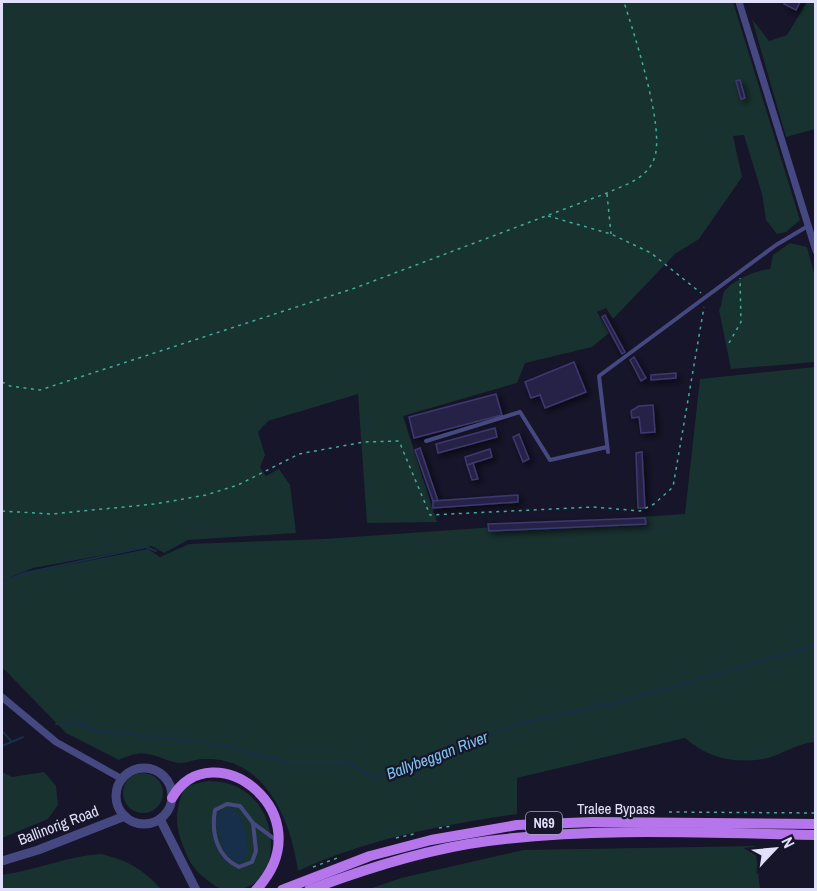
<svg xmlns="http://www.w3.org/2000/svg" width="817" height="891" viewBox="0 0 817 891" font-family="'Archivo Narrow',sans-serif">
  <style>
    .green { fill: #18322f }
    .water { fill: #172f4a }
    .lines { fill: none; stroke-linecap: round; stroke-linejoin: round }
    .stream { stroke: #172f4a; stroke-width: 2 }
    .building { fill: #272347; stroke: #3e3870; stroke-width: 1.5; filter: url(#shadow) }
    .path { stroke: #42ad9d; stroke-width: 1.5; stroke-dasharray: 3 4.5; stroke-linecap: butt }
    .service { stroke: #464981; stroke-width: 4 }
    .minor { stroke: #464981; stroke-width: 7 }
    .tertiary { stroke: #464981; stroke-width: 9 }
    .primary { stroke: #b576ec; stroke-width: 10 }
    .labels { text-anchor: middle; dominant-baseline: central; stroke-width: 4.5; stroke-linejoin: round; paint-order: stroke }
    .shield { fill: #161529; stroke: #a4a3bc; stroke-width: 1.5 }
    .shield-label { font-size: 14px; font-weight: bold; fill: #e1e0fb }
    .street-label { font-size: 15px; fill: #e1e0fb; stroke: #161529 }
    .water-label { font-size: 16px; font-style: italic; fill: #7cc3ed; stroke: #161529 }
  </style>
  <defs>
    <filter id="shadow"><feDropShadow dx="3" dy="3" stdDeviation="3" flood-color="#0009"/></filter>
  </defs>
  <rect width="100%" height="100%" fill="#161529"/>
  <!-- green -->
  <g class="green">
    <polygon points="2,2 733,2 800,220 786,232 777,234 766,220 762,194 744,135 733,136 742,177 699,239 675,254 613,319 606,308 597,312 609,333 592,347 525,363 517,383 403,416 437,522 367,523 358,394 268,421 258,432 265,455 260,467 266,476 279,469 290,485 296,533 188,540 164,553 152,546 33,568 2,581"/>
    <polygon points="807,2 815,2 815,129 786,137 752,19 769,41 787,35"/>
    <path d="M790,243L807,247L815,277V362L731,369L719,310C723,304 721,298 724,292C732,280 757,270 770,269L773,255Z"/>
    <path d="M815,367V742C796,743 781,756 763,759C733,764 706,757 685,738L517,778V814C442,825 367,839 298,871C291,820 265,756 203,759C195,759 188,763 180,763C176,763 171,761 167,760C146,752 139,751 119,760L66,733L2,667V583L21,574L148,549L160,557L189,544L324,539L685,514L700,379Z"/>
    <polygon points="2,772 12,777 44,772 56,786 58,805 48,819 2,838"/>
    <circle cx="143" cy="793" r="20"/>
    <path d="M208,781C285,780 288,889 236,889C225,890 220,890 211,883C201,875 195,871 189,860C176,831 172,817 185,786Z"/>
    <polygon points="755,846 760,889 369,889 401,878 523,850"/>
    <path d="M101,854C127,860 143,869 161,889H2V875C36,870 67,856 101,854Z"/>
  </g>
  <!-- water -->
  <path class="water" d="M232,808C246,820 247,837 248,855L241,862L233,861L226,854L215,820L222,810Z"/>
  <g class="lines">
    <!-- stream -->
    <g class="stream">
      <polyline points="2,582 25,573 146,547 156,551"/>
      <polyline points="56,724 82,723 101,733 103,731 220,745 286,762 346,762 375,778 521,723 613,704 804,649 816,642"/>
      <polyline points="2,731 12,742"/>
      <polyline points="2,746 23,737"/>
    </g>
  </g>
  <!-- building -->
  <g class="building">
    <polygon points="785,2 800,2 796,10 784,4"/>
    <polygon points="740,80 745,98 741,99 736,81"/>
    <polygon points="605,315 625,352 622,354 602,317"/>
    <polygon points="634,357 646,378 641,381 630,360"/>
    <polygon points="574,362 586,392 545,408 540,395 531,398 525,382"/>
    <polygon points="676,373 676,378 651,380 651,375"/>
    <polygon points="496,394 502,415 414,438 409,417"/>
    <polygon points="653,405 655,432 641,433 639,417 632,418 631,411 639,406"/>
    <polygon points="495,428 497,437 438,453 436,444"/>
    <polygon points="519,434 529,459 523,462 513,437"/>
    <polygon points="420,448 438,501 433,501 415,450"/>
    <polygon points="490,449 492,457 467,465 465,457"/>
    <polygon points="642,452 645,508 638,508 636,453"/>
    <polygon points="473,463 478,479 472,480 467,465"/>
    <polygon points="518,495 518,502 433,508 433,501"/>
    <polygon points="645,518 646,524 489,531 488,524"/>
  </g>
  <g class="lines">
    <!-- path -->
    <g class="path">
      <polyline points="607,194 611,234"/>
      <polyline points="548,216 611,234 651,253 701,293"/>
      <polyline points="729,343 741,322 740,278"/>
      <path d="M2,382L10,386L40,390L355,288L607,193C624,185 647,179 654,159C666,130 634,34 624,2"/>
      <polyline points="2,511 51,514 155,504 206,495 238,485 299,454 364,442 399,441 430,515 593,507 640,511 654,504 673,487 704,307"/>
      <polyline points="669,812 816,813"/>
      <polyline points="439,828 452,826"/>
      <polyline points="396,838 414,834"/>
      <polyline points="313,867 340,857"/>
    </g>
    <!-- service -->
    <g class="service">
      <polyline points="426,441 520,412 550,460 607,447"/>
      <polyline points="608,452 599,376 776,245 808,226"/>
      <path d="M253,823L256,851L252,862L239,867C217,857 211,833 215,810L227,804L240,806L253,823L276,840"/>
    </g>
    <!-- minor -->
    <g class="minor">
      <polyline points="739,2 816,251"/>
      <polyline points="2,697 56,742 122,779"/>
    </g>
    <!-- tertiary -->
    <g class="tertiary">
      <circle cx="144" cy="796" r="28"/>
      <polyline points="160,819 196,890"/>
      <polyline points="2,861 38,850 125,816"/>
    </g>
    <!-- primary -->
    <g class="primary">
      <path d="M172,798C212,729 327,814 256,890"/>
      <polyline points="282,890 370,856 431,840 517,825 593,822 816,824"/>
      <path d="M309,890C367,868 427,849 488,841C596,827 707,833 816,835"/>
    </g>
  </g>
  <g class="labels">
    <!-- shield labels -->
    <rect class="shield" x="526" y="812" width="36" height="22" rx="4.5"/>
    <g class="shield-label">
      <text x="544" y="823">N69</text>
    </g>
    <!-- street labels -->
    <g class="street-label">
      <text x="616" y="808">Tralee Bypass</text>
      <text transform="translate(58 825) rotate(-21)">Ballinorig Road</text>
    </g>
    <!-- water labels -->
    <g class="water-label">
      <text transform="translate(437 755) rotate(-21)">Ballybeggan River</text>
    </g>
  </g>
  <!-- border -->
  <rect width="817" height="891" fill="none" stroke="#e1e0fb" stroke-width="6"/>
  <!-- north arrow -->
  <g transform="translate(775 849) rotate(64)" stroke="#161529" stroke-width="4.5" paint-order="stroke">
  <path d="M0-4.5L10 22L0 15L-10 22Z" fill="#e1e0fb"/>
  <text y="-9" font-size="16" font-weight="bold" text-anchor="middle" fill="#e1e0fb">N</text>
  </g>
</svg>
